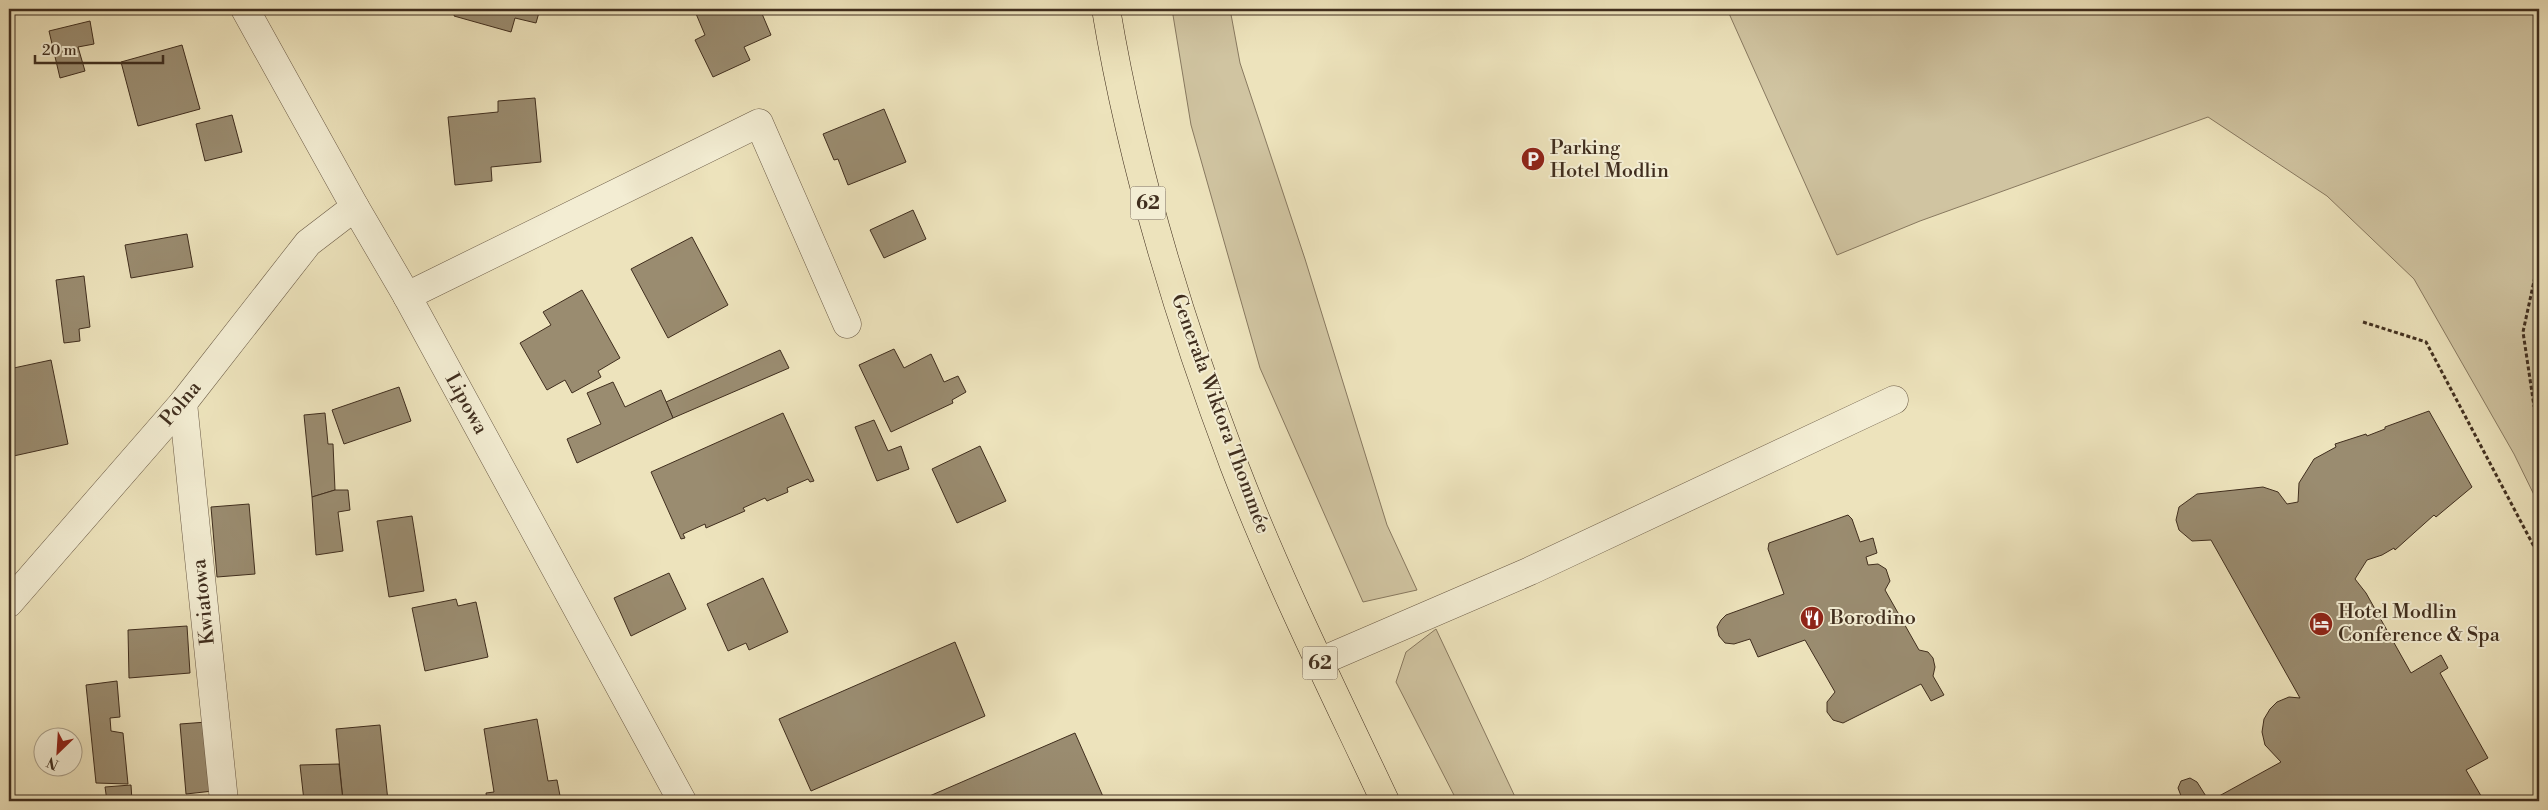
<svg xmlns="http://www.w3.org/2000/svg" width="2548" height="810" viewBox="0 0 2548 810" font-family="'Libre Bodoni',serif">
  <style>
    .green { fill: #d0c4a1; stroke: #887960 }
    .building { fill: #9a8c70; stroke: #402e1e }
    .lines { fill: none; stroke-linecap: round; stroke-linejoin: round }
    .minor-casing { stroke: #6b5b46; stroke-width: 29 }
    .major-casing { stroke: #402e1e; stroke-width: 29 }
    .path { stroke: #402e1e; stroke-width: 3; stroke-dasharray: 4 2.5; stroke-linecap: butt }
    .minor { stroke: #f3edd3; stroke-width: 28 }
    .major { stroke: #ede3bc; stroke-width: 28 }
    .labels { text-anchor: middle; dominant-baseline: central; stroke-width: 4; stroke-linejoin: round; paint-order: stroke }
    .shield { fill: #f3edd3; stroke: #766754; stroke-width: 1 }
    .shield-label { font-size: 19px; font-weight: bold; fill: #402e1e }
    .poi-label { font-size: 20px; fill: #402e1e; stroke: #f3edd3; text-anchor: start }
    .street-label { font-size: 20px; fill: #402e1e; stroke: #f3edd3 }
  </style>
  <rect width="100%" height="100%" fill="#ede3bc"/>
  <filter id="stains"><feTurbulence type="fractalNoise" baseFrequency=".004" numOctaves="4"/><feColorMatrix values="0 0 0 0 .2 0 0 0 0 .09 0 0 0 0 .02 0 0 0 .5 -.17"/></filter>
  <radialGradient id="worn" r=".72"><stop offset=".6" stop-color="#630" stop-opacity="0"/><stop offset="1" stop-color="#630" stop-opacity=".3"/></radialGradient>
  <!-- green -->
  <g class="green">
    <polygon points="1172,9 1230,9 1240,63 1305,259 1387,525 1417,590 1363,602 1260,368 1191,125"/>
    <polygon points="1727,9 2539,9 2539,505 2514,454 2414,279 2327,196 2208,117 1920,221 1837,255"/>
    <polygon points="1436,629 1517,801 1457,801 1396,682 1406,652"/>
  </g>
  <!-- building -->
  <g class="building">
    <polygon points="456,9 540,9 536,23 515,18 511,32 454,16"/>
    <polygon points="694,9 760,9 771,35 744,47 750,60 713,77 695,40 705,35"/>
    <polygon points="90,21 94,44 78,47 85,71 60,78 49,31"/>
    <polygon points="182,45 200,109 138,126 121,62"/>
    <polygon points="535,98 541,162 491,167 492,181 455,185 448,117 498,112 498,101"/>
    <polygon points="884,109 906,162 848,185 838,159 834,160 823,134"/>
    <polygon points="232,115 242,152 205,161 196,124"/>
    <polygon points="913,210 926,239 884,258 870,230"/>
    <polygon points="187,234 193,267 131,278 125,245"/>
    <polygon points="692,237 728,305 668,338 631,269"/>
    <polygon points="84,276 90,327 79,329 80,341 64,343 56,280"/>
    <polygon points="582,290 620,358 598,371 601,377 572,393 565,380 547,390 520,343 551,325 543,312"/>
    <polygon points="894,349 904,368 931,354 944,382 958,376 966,392 952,400 953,403 891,432 859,365"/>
    <polygon points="780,350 789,368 673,418 666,402"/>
    <polygon points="51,360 68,444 9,457 9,369"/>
    <polygon points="613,382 625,407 661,390 673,418 577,463 567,439 601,424 587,393"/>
    <polygon points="399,387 411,421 344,444 332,410"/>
    <polygon points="2429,411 2472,487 2436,517 2434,515 2395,550 2394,548 2382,555 2367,560 2355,579 2366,593 2411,673 2441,655 2448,668 2440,673 2488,758 2466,770 2484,801 2210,801 2281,762 2265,745 2262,732 2264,719 2270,709 2277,702 2289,697 2300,698 2211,540 2192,541 2179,530 2176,520 2179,507 2197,494 2263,487 2278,492 2287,504 2298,502 2299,483 2314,459 2336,447 2335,444 2366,434 2367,436 2385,429 2385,427"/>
    <polygon points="325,413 328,444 333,444 335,490 312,497 304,415"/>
    <polygon points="783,413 814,481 810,482 808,479 787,488 788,492 767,501 765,498 743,508 745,511 706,528 705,524 683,534 685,538 681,539 651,472"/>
    <polygon points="874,420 888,451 901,446 909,469 877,481 855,427"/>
    <polygon points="980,446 1006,501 957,523 932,469"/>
    <polygon points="335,490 348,490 350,510 338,512 343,551 316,555 312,497"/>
    <polygon points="249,504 255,574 217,577 211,507"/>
    <polygon points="1848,515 1852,519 1860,542 1873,538 1877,553 1866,557 1868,565 1878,564 1886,569 1890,581 1885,590 1919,650 1928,652 1933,658 1935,667 1933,676 1944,695 1931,701 1921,684 1843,723 1833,720 1827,712 1827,702 1835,692 1805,640 1758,657 1750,639 1734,644 1725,643 1719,636 1717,627 1721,620 1726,615 1784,594 1768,549 1769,543"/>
    <polygon points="412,516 424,591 389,597 377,521"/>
    <polygon points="669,573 686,609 631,636 614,598"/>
    <polygon points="763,578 788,632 749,650 746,643 728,651 707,604"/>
    <polygon points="456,599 458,606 476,602 488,657 425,671 412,608"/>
    <polygon points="187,626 190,673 129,678 128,630"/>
    <polygon points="955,642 985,716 811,791 779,719"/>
    <polygon points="117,681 120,717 110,718 111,731 123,733 128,784 96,783 86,685"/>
    <polygon points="537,719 548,781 557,780 561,801 487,801 486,793 494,792 484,729"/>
    <polygon points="207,722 213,791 186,794 180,724"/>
    <polygon points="380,725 388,801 343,801 336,729"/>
    <polygon points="1075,733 1105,801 918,801"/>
    <polygon points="339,764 343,801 304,801 300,765"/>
    <polygon points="2190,778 2197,782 2209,801 2183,801 2178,788 2181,781"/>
    <polygon points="131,785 132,801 107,801 105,787"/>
    <polygon points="264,797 265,801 239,801 239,799"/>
  </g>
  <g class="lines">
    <!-- minor casing -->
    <g class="minor-casing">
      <g id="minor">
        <polyline points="245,9 355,207 407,296 682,801"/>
        <polyline points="407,296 759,123 847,324"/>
        <polyline points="183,403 224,801"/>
        <polyline points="9,603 183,403 308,243 355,207"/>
        <polyline points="1319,662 1530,571 1894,400"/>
      </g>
    </g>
    <!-- major casing -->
    <g class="major-casing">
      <path id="major" d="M1106,9C1132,165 1178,317 1234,465C1278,580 1333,690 1385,801"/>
    </g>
    <!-- path -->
    <g class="path">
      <polyline points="2539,258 2523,332 2534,406 2539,411"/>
      <polyline points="2363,322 2426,342 2539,556"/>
    </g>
    <!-- minor -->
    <use href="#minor" class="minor"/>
    <!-- major -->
    <use href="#major" class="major"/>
  </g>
  <!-- icons -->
  <defs>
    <g id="parking-disc" transform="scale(1.25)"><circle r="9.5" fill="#8f2418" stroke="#f3edd3"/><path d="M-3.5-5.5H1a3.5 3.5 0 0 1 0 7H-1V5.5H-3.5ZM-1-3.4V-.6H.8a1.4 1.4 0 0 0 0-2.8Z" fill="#fff"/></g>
    <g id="restaurant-disc" transform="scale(1.25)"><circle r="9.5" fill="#8f2418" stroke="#f3edd3"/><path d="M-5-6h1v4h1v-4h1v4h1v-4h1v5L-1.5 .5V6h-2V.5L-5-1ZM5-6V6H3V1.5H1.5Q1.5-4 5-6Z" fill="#fff"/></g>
    <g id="hotel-disc" transform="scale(1.25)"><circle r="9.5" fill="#8f2418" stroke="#f3edd3"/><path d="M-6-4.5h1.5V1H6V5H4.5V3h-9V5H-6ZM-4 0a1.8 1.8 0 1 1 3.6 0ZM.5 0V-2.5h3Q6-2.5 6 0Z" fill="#fff"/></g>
  </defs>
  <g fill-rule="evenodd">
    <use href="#parking-disc" x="1533" y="159"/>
    <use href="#restaurant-disc" x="1812" y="618"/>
    <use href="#hotel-disc" x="2321" y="624"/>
  </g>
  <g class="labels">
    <!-- shield labels -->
    <g class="shield">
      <rect x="1130.5" y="186.5" width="35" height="33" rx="4"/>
      <rect x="1302.5" y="646.5" width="35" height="33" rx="4"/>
    </g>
    <g class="shield-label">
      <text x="1148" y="203">62</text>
      <text x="1320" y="663">62</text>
    </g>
    <!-- poi labels -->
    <g class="poi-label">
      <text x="1550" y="148">Parking<tspan x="1550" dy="23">Hotel Modlin</tspan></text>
      <text x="2338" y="612">Hotel Modlin<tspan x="2338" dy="23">Conference &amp; Spa</tspan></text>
      <text x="1830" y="618">Borodino</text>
    </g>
    <!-- street labels -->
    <g class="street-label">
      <text transform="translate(181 404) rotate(-50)">Polna</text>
      <text transform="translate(466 404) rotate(61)">Lipowa</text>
      <text transform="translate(1220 414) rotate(70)">Generała Wiktora Thommée</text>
      <text transform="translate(204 602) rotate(-96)">Kwiatowa</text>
    </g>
  </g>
  <!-- margin -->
  <rect width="2548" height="810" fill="none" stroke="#ede3bc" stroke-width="30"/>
  <rect x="10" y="10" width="2528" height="790" fill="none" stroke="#402e1e" stroke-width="2.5"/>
  <rect x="15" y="15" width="2518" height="780" fill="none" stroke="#402e1e"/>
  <!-- north arrow -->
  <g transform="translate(58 752) rotate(205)"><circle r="24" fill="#f3edd3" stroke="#aba18b"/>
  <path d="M0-4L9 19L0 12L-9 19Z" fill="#8f2418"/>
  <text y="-8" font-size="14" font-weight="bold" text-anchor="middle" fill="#402e1e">N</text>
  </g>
  <!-- scale -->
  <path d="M35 55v8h128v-8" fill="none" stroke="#402e1e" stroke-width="2.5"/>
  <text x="42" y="55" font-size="15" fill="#402e1e" stroke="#f3edd3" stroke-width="4" paint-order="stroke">20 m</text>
  <rect width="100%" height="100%" filter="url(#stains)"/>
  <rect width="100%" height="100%" fill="url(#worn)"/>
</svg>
